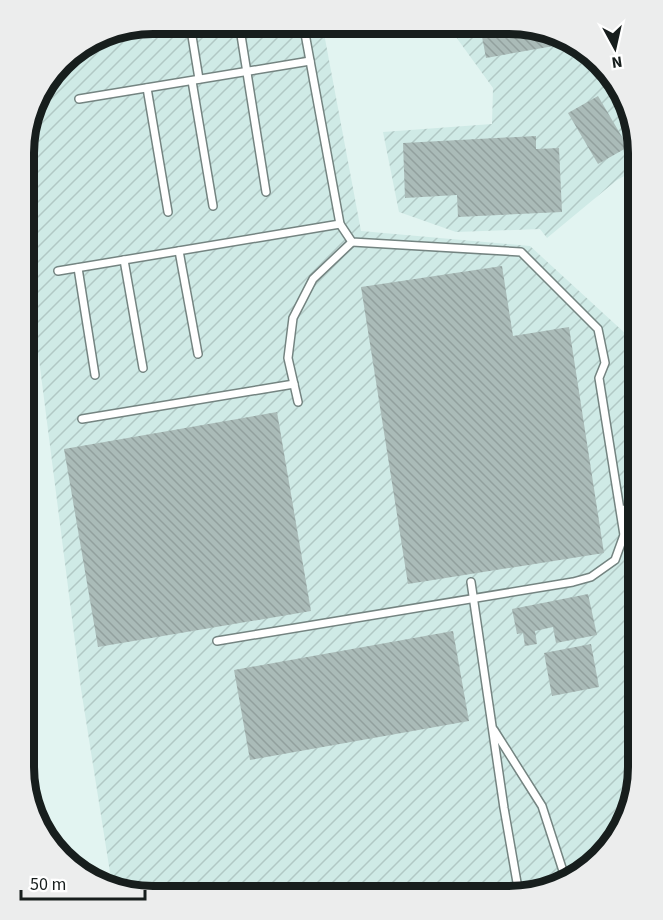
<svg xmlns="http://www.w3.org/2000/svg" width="663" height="920" viewBox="0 0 663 920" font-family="'Source Sans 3',sans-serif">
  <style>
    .industrial { fill: url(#industrial-furrows) }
    .building { fill: url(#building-back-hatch) }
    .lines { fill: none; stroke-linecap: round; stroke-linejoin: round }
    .service-casing { stroke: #748481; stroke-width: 10 }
    .service { stroke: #fff; stroke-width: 7 }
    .rim { fill: none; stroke: #171e1d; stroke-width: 8 }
  </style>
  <defs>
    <pattern id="industrial-furrows" width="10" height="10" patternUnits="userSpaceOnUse" patternTransform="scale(1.5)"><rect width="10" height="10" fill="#cfeae6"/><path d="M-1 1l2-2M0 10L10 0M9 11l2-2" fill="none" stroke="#b1c8c5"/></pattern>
    <pattern id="building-back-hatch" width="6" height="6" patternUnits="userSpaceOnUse" patternTransform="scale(1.5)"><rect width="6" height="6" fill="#aabbb8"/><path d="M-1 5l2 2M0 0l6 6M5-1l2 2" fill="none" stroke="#92a09e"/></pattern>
  </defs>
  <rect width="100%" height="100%" fill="#e2f4f1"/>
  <!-- industrial -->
  <g class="industrial">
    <polygon points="527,25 588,51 626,96 639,153 639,168 617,180 547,238 540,229 456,232 399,212 383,132 492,124 493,88 448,26"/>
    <polygon points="323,28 361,231 530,246 639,346 639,775 617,839 567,883 510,896 137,895 112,885 81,689 27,265 27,131 41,89 68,56 111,31"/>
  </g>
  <!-- building -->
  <g class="building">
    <polygon points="508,25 527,25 571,43 486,58 480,26"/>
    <polygon points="598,96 628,147 598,164 568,113"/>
    <polygon points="536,136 536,149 559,148 562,212 458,217 457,195 405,198 403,143"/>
    <polygon points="502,266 513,336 569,327 604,553 408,584 361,287"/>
    <polygon points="277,412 311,611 98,647 64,449"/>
    <polygon points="588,594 597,635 556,643 553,627 535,631 537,644 525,646 523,633 517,634 512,609"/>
    <polygon points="453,631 469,721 250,760 234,670"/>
    <polygon points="591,644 599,687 552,696 544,653"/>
  </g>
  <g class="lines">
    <!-- service casing -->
    <g class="service-casing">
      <g id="service">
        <polyline points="240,29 266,192"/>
        <polyline points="191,30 199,79"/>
        <polyline points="192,81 213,206"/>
        <polyline points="147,88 168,212"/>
        <polyline points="79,99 310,61"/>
        <polyline points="179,251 198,354"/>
        <polyline points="124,260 143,368"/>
        <polyline points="78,268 95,375"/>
        <polyline points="58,271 340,224"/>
        <polyline points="298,402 288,358 293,318 313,279 352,242"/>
        <polyline points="82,419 294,384"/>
        <polyline points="621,511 639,502"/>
        <polyline points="624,535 639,544"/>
        <polyline points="471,582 504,808 519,894"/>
        <polyline points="217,641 573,582 591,577 615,560 624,535 599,378 605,363 598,329 521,252 352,242 340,224 304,28"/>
        <polyline points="494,730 542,806 563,871 565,883"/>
      </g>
    </g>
    <!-- service -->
    <use href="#service" class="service"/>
  </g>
  <!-- crop -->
  <path d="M0 0H663V920H0ZM153 34H509A119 119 0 0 1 628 153V767A119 119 0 0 1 509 886H153A119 119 0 0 1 34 767V153A119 119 0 0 1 153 34Z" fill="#eceded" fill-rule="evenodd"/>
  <path class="rim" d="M153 34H509A119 119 0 0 1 628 153V767A119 119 0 0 1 509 886H153A119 119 0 0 1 34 767V153A119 119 0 0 1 153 34Z"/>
  <!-- north arrow -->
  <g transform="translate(615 48) rotate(172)" stroke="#ffffff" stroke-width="4.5" paint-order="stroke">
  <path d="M0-4.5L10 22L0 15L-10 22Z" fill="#171e1d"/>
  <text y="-9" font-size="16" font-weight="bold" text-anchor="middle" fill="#171e1d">N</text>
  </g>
  <!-- scale -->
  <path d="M21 890v9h124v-9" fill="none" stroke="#171e1d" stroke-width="3"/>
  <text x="30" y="890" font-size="18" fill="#171e1d" stroke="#ffffff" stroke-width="4.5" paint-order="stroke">50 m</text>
</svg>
